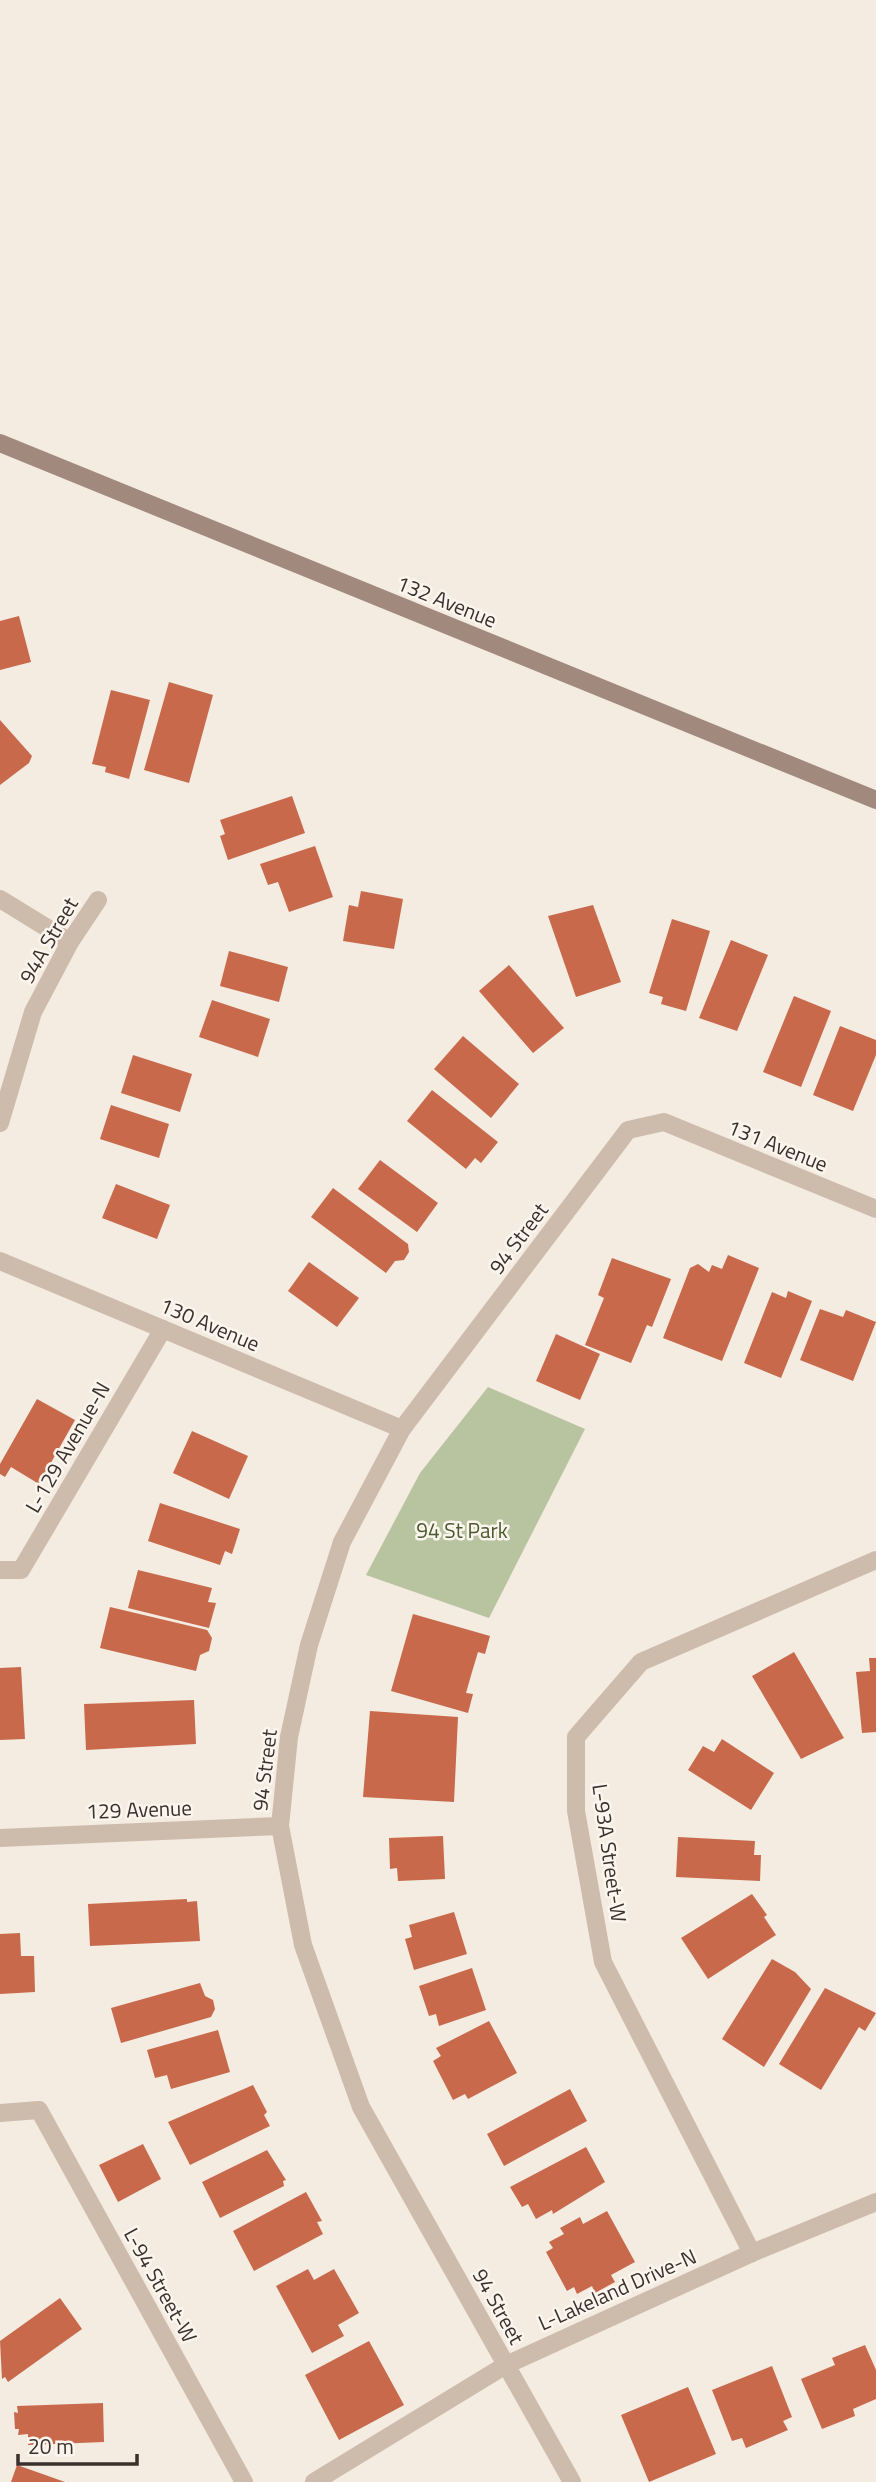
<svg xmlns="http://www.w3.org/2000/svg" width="876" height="2482" viewBox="0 0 876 2482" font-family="'Titillium Web',sans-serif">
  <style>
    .green { fill: #b8c4a0 }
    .building { fill: #c8694b }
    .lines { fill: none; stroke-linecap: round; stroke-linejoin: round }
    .service { stroke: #cdbbac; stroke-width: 18 }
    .minor { stroke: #cdbbac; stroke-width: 18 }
    .secondary { stroke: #a18a7d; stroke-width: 18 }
    .labels { text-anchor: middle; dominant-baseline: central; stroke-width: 5; stroke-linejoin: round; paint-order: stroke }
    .street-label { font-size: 21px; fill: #3b302b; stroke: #fbf5ee }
    .park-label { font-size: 21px; fill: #4a5a2e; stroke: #fbf5ee }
  </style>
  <rect width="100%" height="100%" fill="#f4ebe1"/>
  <!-- green -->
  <polygon class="green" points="488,1387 585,1429 489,1618 366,1575 420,1473"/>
  <!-- building -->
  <g class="building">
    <polygon points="19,616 31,662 0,670 0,621"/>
    <polygon points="169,682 213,695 189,783 144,770"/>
    <polygon points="111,690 150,700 129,779 105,772 106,767 92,764"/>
    <polygon points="0,720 32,756 29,763 0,785"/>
    <polygon points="292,796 305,833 228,860 220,836 225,834 220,820"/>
    <polygon points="315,846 333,897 289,912 278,882 268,885 260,864"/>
    <polygon points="361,891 403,899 394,949 343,941 349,905 358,907"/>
    <polygon points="593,905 621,982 576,997 548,916"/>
    <polygon points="672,919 710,931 686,1011 661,1004 663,997 649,993"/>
    <polygon points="731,940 768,955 737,1031 699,1018"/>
    <polygon points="229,951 288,967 279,1002 220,986"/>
    <polygon points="509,965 564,1028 533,1053 479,991"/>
    <polygon points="794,996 831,1011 801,1087 763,1072"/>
    <polygon points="212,1000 270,1019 258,1057 199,1037"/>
    <polygon points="840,1026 876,1040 876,1055 853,1111 813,1095"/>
    <polygon points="463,1036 519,1084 491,1118 434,1069"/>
    <polygon points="133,1055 192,1074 180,1112 121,1093"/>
    <polygon points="432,1090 498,1142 481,1163 475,1158 466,1169 407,1121"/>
    <polygon points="111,1105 169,1124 159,1158 100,1139"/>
    <polygon points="380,1160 438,1203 417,1232 358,1189"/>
    <polygon points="116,1184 170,1205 157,1239 102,1218"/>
    <polygon points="333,1188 408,1244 409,1252 404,1260 395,1261 386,1273 311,1217"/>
    <polygon points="728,1255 759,1268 722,1361 663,1338 690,1268 698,1264 709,1272 712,1265 722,1269"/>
    <polygon points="612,1258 671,1279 652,1327 647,1325 631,1363 585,1345 604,1298 598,1295"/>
    <polygon points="309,1262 359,1298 337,1327 288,1291"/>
    <polygon points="788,1291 812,1301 781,1378 744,1363 772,1292 786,1298"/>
    <polygon points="820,1309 843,1317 846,1310 876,1322 853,1381 800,1360"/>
    <polygon points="556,1334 600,1354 580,1400 536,1381"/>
    <polygon points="37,1399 75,1420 39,1484 11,1467 5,1477 0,1474 0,1464"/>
    <polygon points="192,1431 248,1456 229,1499 173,1473"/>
    <polygon points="160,1503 240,1529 232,1554 225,1551 220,1565 148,1541"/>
    <polygon points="138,1570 212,1588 208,1602 216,1603 209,1628 128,1608"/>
    <polygon points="110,1607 207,1630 212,1638 209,1651 200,1655 196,1671 100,1648"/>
    <polygon points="413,1614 490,1636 485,1654 478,1652 472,1672 466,1693 473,1694 468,1713 391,1691"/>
    <polygon points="794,1652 844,1738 801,1759 752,1676"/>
    <polygon points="869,1658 876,1658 876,1732 862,1733 856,1672 870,1671"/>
    <polygon points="21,1667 25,1739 0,1740 0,1668"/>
    <polygon points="194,1700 196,1744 86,1750 84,1704"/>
    <polygon points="370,1711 458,1717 454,1802 363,1797"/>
    <polygon points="722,1739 774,1773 751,1810 688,1770 703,1746 714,1752"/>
    <polygon points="443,1836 445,1879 398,1881 397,1868 390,1869 389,1838"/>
    <polygon points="678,1837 755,1841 754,1855 761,1855 760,1881 676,1877"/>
    <polygon points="752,1894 767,1915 764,1917 776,1935 708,1979 681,1938"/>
    <polygon points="187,1899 187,1902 197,1901 200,1941 90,1946 88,1904"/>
    <polygon points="454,1912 467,1954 414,1970 405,1939 412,1937 409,1925"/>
    <polygon points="20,1933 21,1956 34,1956 35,1992 0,1994 0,1934"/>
    <polygon points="772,1959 795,1972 811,1989 764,2067 722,2039"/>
    <polygon points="472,1968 486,2010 439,2026 436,2014 429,2016 419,1986"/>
    <polygon points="200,1983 205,1996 213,2000 215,2009 211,2017 121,2043 111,2008"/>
    <polygon points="825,1988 876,2013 865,2031 859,2027 821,2090 779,2064"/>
    <polygon points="489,2021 517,2073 468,2099 465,2094 453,2100 433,2061 441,2056 436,2048"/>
    <polygon points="218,2030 230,2072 171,2089 167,2075 155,2078 147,2050"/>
    <polygon points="253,2085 267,2112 264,2115 270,2126 190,2165 168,2122"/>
    <polygon points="570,2089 587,2121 504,2166 487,2134"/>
    <polygon points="143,2144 161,2179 118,2202 99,2165"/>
    <polygon points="586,2147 605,2182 553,2214 552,2210 536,2219 528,2204 522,2207 510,2187"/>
    <polygon points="267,2150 286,2180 283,2181 284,2186 220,2218 202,2182"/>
    <polygon points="306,2192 322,2221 317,2222 323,2234 254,2271 233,2231"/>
    <polygon points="607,2211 635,2262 611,2275 615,2282 595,2293 592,2286 577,2294 574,2287 567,2291 546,2252 553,2248 549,2242 564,2234 560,2228 580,2217 583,2224"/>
    <polygon points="308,2269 314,2280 334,2269 359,2313 338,2325 344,2336 312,2353 276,2286"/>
    <polygon points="60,2298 82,2329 8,2382 5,2377 2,2379 0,2341"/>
    <polygon points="369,2341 404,2405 339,2440 305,2375"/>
    <polygon points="865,2345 876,2370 876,2399 853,2409 855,2416 822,2429 801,2379 835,2365 832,2358"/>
    <polygon points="772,2366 792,2417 783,2421 788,2430 746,2448 742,2438 732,2441 712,2390"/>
    <polygon points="688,2387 716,2454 649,2482 621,2415"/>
    <polygon points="103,2403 104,2442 28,2445 28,2434 18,2435 19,2429 15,2429 14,2412 18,2413 17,2406"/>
    <polygon points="17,2465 65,2482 11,2482"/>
  </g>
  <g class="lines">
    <!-- service -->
    <g class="service">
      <polyline points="0,899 70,942"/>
      <polyline points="0,1570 21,1570 163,1329"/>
      <polyline points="0,2113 39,2110 244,2482"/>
      <polyline points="752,2253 603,1962 576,1811 576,1737 641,1662 876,1560"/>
      <polyline points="314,2482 506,2365 752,2253 876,2202"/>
    </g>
    <!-- minor -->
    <g class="minor">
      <polyline points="0,1123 33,1012 70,942 98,900"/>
      <polyline points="0,1261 402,1429"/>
      <polyline points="0,1838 280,1826"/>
      <polyline points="572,2482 361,2107 303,1945 280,1826 289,1737 309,1645 342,1542 402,1429 628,1130 664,1122 876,1209"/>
    </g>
    <!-- secondary -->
    <polyline class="secondary" points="0,443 876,800"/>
  </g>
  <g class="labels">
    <!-- street labels -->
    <g class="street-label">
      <text transform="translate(447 601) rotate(22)">132 Avenue</text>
      <text transform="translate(48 940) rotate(-60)">94A Street</text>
      <text transform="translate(778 1145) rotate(22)">131 Avenue</text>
      <text transform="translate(518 1238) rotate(-53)">94 Street</text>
      <text transform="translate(210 1324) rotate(23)">130 Avenue</text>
      <text transform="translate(67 1447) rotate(-60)">L-129 Avenue-N</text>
      <text transform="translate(264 1770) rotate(-83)">94 Street</text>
      <text transform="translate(139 1809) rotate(-2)">129 Avenue</text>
      <text transform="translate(610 1853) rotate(82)">L-93A Street-W</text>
      <text transform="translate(161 2285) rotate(61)">L-94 Street-W</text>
      <text transform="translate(617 2289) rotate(-24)">L-Lakeland Drive-N</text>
      <text transform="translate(499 2306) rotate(61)">94 Street</text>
    </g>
    <!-- park labels -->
    <g class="park-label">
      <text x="462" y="1530">94 St Park</text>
    </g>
  </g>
  <!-- scale -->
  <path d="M18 2454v10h119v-10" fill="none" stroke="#3b302b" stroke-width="3.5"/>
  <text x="28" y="2454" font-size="21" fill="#3b302b" stroke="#fbf5ee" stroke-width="5" paint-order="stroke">20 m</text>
</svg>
